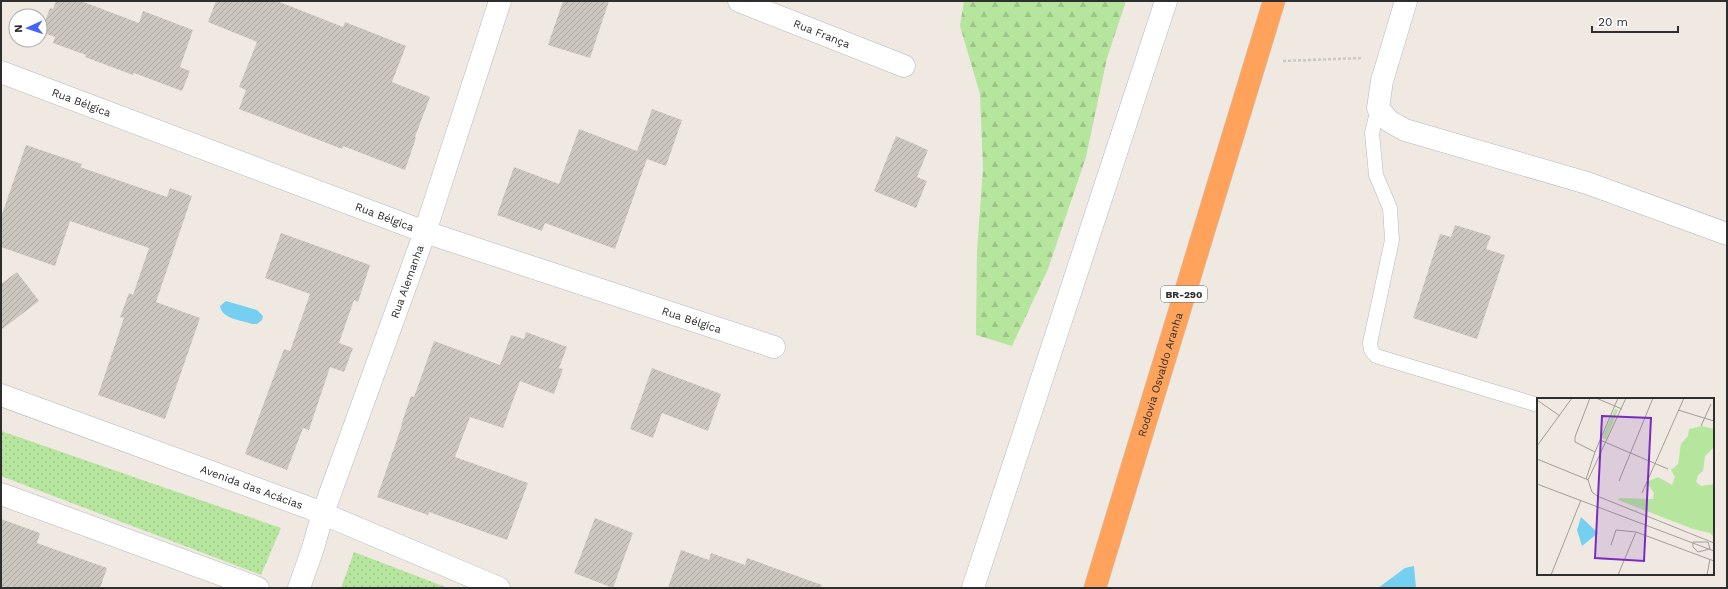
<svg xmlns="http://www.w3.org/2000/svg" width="1728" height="589" viewBox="0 0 1728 589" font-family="'Work Sans',sans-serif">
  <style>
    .grass { fill: url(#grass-dots) }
    .forest { fill: url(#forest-firs) }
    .water { fill: #75cff0 }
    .building { fill: url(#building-hatch) }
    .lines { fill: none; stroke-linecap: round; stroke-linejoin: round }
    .lane-casing { stroke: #b4b7c1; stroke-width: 15 }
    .street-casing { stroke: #b4b7c1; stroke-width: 23 }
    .secondary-casing { stroke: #b4b7c1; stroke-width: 23 }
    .highway-casing { stroke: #c9c9c9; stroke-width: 23 }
    .path { stroke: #c9c9c9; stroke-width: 2.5; stroke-dasharray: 3 2; stroke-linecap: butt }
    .lane { stroke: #fff; stroke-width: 14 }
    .street { stroke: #fff; stroke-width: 22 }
    .secondary { stroke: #fff; stroke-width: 22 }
    .highway { stroke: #ffa35c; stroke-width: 22 }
    .labels { text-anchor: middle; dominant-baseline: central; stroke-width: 3; stroke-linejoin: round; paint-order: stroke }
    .shield { fill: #fff; stroke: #6d6d6d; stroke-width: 1 }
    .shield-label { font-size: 10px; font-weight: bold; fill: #2e2e2e }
    .street-label { font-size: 11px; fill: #2e2e2e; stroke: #fff }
    .inset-road { fill: none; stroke: #a29e99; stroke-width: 1 }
    .view { fill: #7b2cbf; fill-opacity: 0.15; stroke: #7b2cbf; stroke-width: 2 }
    .inset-edge { fill: none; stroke: #2e2e2e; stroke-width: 2 }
  </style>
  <defs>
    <pattern id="grass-dots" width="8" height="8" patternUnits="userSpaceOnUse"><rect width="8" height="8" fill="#b6e59e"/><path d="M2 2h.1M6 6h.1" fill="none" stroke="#9dc588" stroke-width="1.8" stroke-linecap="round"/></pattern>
    <pattern id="forest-firs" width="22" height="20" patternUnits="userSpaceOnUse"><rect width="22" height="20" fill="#b6e59e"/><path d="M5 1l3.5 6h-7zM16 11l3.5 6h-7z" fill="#9dc588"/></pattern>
    <pattern id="building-hatch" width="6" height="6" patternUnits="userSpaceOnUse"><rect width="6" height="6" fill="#cbc7bf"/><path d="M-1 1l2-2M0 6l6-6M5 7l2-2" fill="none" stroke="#afaba4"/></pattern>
  </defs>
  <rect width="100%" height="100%" fill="#efe9e1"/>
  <!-- grass -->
  <g class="grass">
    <polygon points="1,431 281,528 261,575 1,476"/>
    <polygon points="354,552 448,588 341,588"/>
  </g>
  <!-- forest -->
  <polygon class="forest" points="964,1 1126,1 1107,58 1086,157 1048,269 1012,346 976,335 977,251 983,169 980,94 960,26"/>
  <!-- water -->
  <g class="water">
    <path d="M226,301L257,310L263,316L262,320L257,324H252C241,320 222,319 220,306Z"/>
    <polygon points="1414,566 1416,588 1378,588 1405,568"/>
  </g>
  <!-- building -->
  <g class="building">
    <polygon points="56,1 81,1 139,23 143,11 193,30 180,67 190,71 182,91 134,73 133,75 85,57 86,55 53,43 55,37 41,32 50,8 53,9"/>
    <polygon points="216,1 277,1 343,27 345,22 406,46 392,82 430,97 415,137 416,138 405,170 343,146 342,149 239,109 246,90 239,87 257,42 208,22"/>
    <polygon points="563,1 609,1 590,58 548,45"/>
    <polygon points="652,109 682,120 666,166 647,159 615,249 545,223 542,231 497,215 514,167 559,184 579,129 637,151"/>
    <polygon points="896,136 928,150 917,177 927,181 916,208 874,191"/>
    <polygon points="26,145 82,164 80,167 167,197 170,188 192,196 156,302 200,318 165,419 98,395 124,318 120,317 129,293 133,295 149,248 70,221 55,266 1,247 1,217"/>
    <polygon points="1455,225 1491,236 1486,249 1505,255 1477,339 1413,318 1440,234 1451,237"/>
    <polygon points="281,233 370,265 358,302 354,300 339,343 353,348 344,372 330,367 309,430 303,428 287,470 245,454 284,349 290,351 310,294 265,278"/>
    <polygon points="17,272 39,301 1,330 1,284"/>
    <polygon points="526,332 567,347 559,368 563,369 554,394 520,381 503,428 470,417 455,457 528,483 507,540 429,512 428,515 377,497 402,425 401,425 411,396 414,397 434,341 500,365 511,335 524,339"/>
    <polygon points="652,368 721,394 708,431 662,413 653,438 630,429"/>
    <polygon points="595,518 633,533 613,588 574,573"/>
    <polygon points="1,519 40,533 37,543 107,568 100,588 1,588"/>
    <polygon points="681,550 709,560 711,553 745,565 747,558 822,585 821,588 668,588"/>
  </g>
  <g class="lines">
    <!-- lane casing -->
    <g class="lane-casing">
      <polyline id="lane" points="1378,108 1372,133 1376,175 1390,208 1392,240 1370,343 1371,350 1376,356 1538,405"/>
    </g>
    <!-- street casing -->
    <g class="street-casing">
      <g id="street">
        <path id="s1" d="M739,1L904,66"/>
        <polyline points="1406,1 1382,81 1378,108 1389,121 1405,130 1587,183 1727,234"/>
        <path id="s2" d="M1,72L425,232L774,347"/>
        <path id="s3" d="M299,588L313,548L323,513L425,232L500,1"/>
      </g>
    </g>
    <!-- secondary casing -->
    <g class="secondary-casing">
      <g id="secondary">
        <path id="s4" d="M1,395L312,509L499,588"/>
        <polyline points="1,494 258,588"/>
        <polyline points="973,588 1166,1"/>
      </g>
    </g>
    <!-- highway casing -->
    <g class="highway-casing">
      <g id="highway">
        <path id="s5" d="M1095,588L1274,1"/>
      </g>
    </g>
    <!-- path -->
    <polyline class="path" points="1283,61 1362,58"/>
    <!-- lane -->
    <use href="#lane" class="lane"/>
    <!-- street -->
    <use href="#street" class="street"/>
    <!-- secondary -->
    <use href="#secondary" class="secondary"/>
    <!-- highway -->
    <use href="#highway" class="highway"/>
  </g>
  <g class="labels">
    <!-- shield labels -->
    <rect class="shield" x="1161" y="286" width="46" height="16" rx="3"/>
    <g class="shield-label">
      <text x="1184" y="294">BR-290</text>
    </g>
    <!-- street labels -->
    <g class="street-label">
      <text stroke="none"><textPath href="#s1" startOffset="89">Rua França</textPath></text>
      <text stroke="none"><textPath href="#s2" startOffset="86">Rua Bélgica</textPath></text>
      <text stroke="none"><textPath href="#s2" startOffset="410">Rua Bélgica</textPath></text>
      <text stroke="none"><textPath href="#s3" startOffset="325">Rua Alemanha</textPath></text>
      <text stroke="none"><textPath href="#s2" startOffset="734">Rua Bélgica</textPath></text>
      <text stroke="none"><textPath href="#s5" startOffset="223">Rodovia Osvaldo Aranha</textPath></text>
      <text stroke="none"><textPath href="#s4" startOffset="267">Avenida das Acácias</textPath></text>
    </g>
  </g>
  <!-- overview -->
  <g transform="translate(1537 398)">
    <rect width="177" height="177" fill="#efe9e1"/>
    <path d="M78,11L81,12L69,41L65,40Z" fill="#b6e59e"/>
    <path d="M165,28L177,31V49L168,58L166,73L161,77L159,84L164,88L177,86V139L173,135L156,131L81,102L82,100L116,101L117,95L110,84L121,79L135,87L138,79L134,72L141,66L144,46L151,38L152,31Z" fill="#b6e59e"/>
    <path d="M44,119L61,135L45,148L40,132Z" fill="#75cff0"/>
    <path class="inset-road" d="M53,0L38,39V44L58,54M59,0L85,11M81,0L58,54L49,81L51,82L89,0M0,2L23,18M141,12L177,23M164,28L174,6M63,42L131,71M0,48L35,0M0,61L49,81M51,82L55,94L60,98L177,145M82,83L116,0M0,86L177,153M105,95L147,0M156,144V149L161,154L173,151M156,144H171L173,151M74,147L79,132L99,134M14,177L44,102M81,177L99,134L177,163M170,177L173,161"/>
    <path class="view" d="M65,18L114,20L107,163L58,160Z"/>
    <rect width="177" height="177" class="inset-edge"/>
  </g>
  <!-- border -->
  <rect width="1728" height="589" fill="none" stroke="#2e2e2e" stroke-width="4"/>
  <!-- north arrow -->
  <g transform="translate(28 28) rotate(267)"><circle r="19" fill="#ffffff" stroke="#ababab"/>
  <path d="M0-3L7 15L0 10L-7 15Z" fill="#4264fb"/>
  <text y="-6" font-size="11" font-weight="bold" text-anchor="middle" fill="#2e2e2e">N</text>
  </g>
  <!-- scale -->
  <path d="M1592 26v6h86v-6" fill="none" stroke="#2e2e2e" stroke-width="2"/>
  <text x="1598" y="26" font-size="12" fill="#2e2e2e" stroke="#ffffff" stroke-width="3" paint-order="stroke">20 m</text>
</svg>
